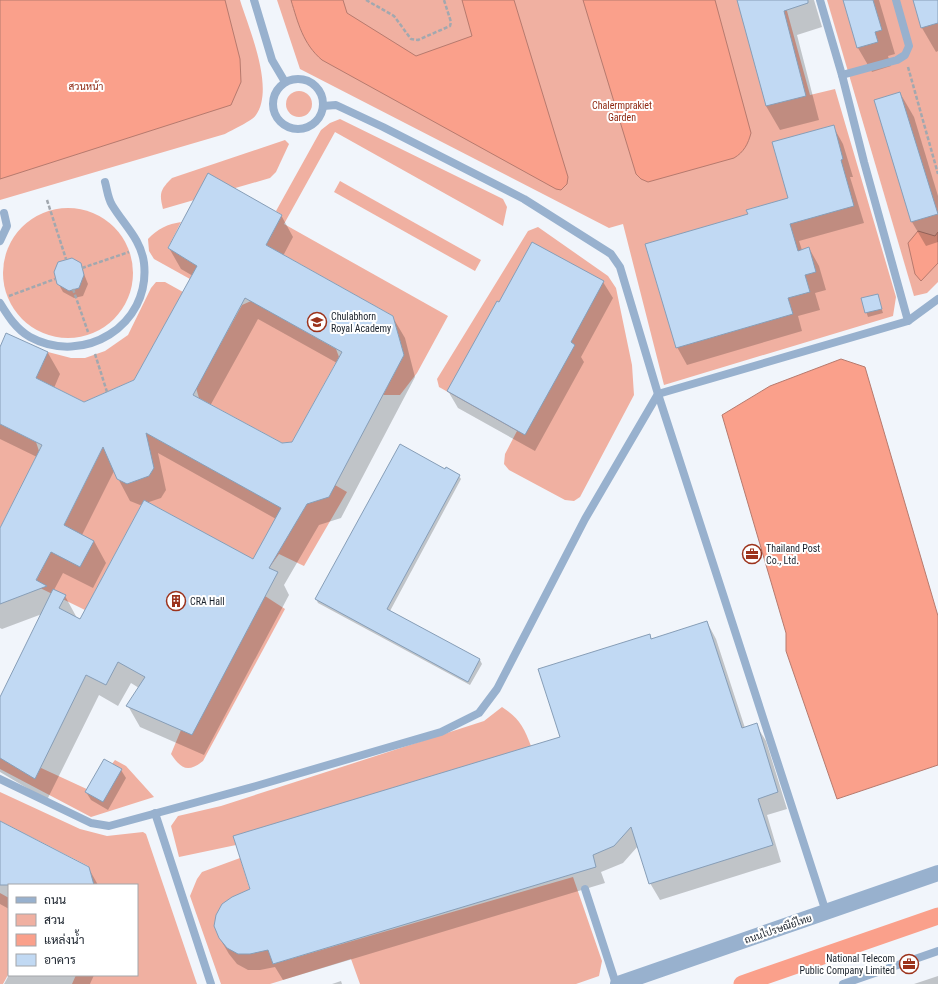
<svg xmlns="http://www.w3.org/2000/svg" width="938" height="984" viewBox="0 0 938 984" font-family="'Roboto Condensed',Sarabun,sans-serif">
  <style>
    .green { fill: #f0b0a1 }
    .water { fill: #faa08b; stroke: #b67a6e }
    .shadow { fill: #0003; fill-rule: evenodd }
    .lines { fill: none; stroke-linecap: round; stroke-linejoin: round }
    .canal { stroke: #faa08b; stroke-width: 17 }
    .building { fill: #c1d9f3; stroke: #879eb7; fill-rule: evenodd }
    .path { stroke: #a2a8af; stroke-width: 2.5; stroke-dasharray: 4 2; stroke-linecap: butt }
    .service { stroke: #98b1ce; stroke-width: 8 }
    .minor { stroke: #98b1ce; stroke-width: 16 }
    .labels { text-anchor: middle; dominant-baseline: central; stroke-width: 4; stroke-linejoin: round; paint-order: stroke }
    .park-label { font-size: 10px; fill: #8f2912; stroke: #fff }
    .poi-label { font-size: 10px; fill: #18202a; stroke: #fff; text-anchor: start }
    .street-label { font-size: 10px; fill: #18202a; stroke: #fff }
  </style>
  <rect width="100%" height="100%" fill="#f1f5fb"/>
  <!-- green -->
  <g class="green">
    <path d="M0,0H240C249,29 275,88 256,115C252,121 232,130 225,134L0,200Z"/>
    <polygon points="277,0 784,0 810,95 835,89 896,297 893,316 664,385 623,224 609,228 300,69"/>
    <polygon points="827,0 938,0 938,282 927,293 914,296"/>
    <circle cx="299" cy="104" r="13"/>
    <polygon points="340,119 503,199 507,207 503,226 335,132 284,224 448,316 417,373 400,395 383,395 404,355 393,316 266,245 282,215 276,211 321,130 330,123"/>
    <path d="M285,140L289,144L276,172L270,178L163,209C159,193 160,190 172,178Z"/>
    <polygon points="340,181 481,260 475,271 334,192"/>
    <circle cx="68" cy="273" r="65"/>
    <path d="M181,222L168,248L197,266L190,279L154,259L149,251L148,239C157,229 168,224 181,222Z"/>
    <polygon points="538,227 608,276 616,288 632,365 634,395 580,497 574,501 565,500 509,470 504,464 505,454 517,431 439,387 437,379 528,231"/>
    <polygon points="156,282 165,282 183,292 134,380 84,402 36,378 48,352 71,358 85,358 105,351 128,335 151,288"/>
    <polygon points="251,301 336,349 339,357 292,442 282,443 199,398 196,388 242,305"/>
    <polygon points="0,424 36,442 39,451 0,528"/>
    <polygon points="146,433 285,510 335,485 347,492 304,566 279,554 269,568 144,500 85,610 34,585 103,447"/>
    <path d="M265,596L285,609L203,761C188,773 181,769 171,754L181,730Z"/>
    <path d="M502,707C519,718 524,727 531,746L236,845L179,857L171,826L178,816L221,806L484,721Z"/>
    <polygon points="0,749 91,791 115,760 126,766 154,797 91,817 0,769"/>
    <polygon points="0,792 80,829 107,836 143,832 146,834 197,984 72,984 76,975 137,975 137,885 94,885 88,866 0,821"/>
    <polygon points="240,858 273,964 573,877 602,961 599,976 576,984 360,984 351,959 270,984 221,984 190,896 197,879 202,872"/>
    <polygon points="0,893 9,898 9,973 3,984 0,984"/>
  </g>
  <!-- water -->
  <g class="water">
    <polygon points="0,0 225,0 240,59 241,82 231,105 0,179"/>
    <path d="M291,0H343L347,13L416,56L472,36L462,0H514L568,177L567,184L561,190L556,189L322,60C303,44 298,23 291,0Z"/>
    <path d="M583,0H715L751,133C748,144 744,152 734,158L648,182L641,179L636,174Z"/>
    <polygon points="918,231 935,236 938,232 938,263 921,281 915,274 908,243"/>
    <polygon points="841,359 865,367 938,616 938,765 837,799 786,651 786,633 722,415 770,386"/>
  </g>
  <!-- shadow -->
  <g class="shadow">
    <polygon points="738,0 814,0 822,27 797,35 819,120 780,130 766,106"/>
    <polygon points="844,0 879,0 895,54 888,56 891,66 872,72 858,48"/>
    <polygon points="914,0 938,0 938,51 936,52 922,28"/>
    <polygon points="900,93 914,117 938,196 938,242 926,246 912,222 875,101"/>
    <polygon points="833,126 843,144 853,177 850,177 864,223 799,241 802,250 809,248 819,266 826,290 815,293 820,310 798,316 802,331 687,365 677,347 749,215 789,199"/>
    <path d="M281,215L293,237L283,256L392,316L405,338L415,377L341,518L319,525L284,585L289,595L204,755L140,727L128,706L139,688L131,683L118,706L99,695L47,800L0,772V699L42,614L2,629L0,628V530L37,457L0,439V349L7,334L48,353L60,374L54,388L84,403L135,381L193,276L181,269L169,248ZM258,319L337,363L293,443L281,444L210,406ZM158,453L276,519L254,560L146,503L161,498L166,490ZM114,471L130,501L140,505L143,504L81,620L77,618L65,596L54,590L63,573L93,588L106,563L94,541L82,535Z"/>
    <polygon points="80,264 88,284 83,296 74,298 63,292 58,283"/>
    <polygon points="603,282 613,298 581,357 584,362 535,451 458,408 448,391 500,304"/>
    <polygon points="877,295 883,313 868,317 862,299"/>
    <polygon points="446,470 459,476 461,479 390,611 480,660 482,664 470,685 318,603 316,599"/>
    <polygon points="707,622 716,639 745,728 756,725 766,741 787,809 767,815 781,862 660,900 650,883 638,846 623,863 601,872 605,883 283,980 275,967 260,970 248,970 237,964 229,954 219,937 251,890 561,738 649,635 652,640"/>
    <polygon points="121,770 126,778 108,810 91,800 86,792"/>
    <polygon points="0,822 88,867 98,885 9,885 9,909 0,904"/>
    <polygon points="9,975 94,975 90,984 4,984"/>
    <polygon points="938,976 938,984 914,984"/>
    <polygon points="341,981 342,984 332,984"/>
  </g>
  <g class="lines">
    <!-- canal -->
    <polyline class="canal" points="742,984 938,916"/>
  </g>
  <!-- building -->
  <g class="building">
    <polygon points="737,0 808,0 808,3 784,11 806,96 766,106"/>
    <polygon points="843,0 873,0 882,30 875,32 878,42 857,48"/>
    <polygon points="913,0 938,0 938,23 921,28"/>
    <polygon points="900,92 938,214 911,222 874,100"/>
    <polygon points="834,125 843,159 841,160 854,206 790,224 798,251 809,247 816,272 805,275 810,292 788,298 793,314 676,348 645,244 748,214 746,210 788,198 772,142"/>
    <path d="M208,173L282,215L266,245L393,316L404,355L329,497L307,504L269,568L278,572L192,735L126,706L145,677L118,662L106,685L86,675L35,779L0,758V697L53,589L66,595L59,608L80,619L144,500L253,559L281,508L146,433L154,468L149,476L127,484L117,479L103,447L64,525L94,541L80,567L51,552L36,580L47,586L0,604V528L42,445L0,424V347L6,333L48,352L36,378L84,402L134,380L197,266L168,248ZM245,298L342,352L292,442L282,443L193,395Z"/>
    <polygon points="532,242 604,281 571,342 575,345 525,435 447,391 497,301 499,302"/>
    <polygon points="72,258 81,263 84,275 79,288 69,291 57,284 54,272 58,262"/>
    <polygon points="878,294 882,309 865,313 861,298"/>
    <polygon points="400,444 445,469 446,467 460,475 387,609 480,659 468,682 315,599"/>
    <polygon points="707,621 742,728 757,723 778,792 758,799 773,845 649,884 631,827 614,846 593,855 596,867 273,964 268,950 250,954 238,954 227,948 219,938 214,926 216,915 222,904 232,897 250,889 233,836 560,737 538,669 650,634 651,639"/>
    <polygon points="104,759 122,769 103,802 85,792"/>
    <polygon points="0,821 89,867 94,885 0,885"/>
  </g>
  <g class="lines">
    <!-- path -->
    <g class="path">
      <polyline points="366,0 394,16 411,39 418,40 450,26 451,22 444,0"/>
      <polyline points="908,67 938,174"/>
      <polyline points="47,200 66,259"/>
      <polyline points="82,268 129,252"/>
      <polyline points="73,289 88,332"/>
      <polyline points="9,296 55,279"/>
      <polyline points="95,354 107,392"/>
    </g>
    <!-- service -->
    <g class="service">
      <polyline points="254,0 272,60 285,82"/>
      <polyline points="820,0 842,75 897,60 905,55 909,46 896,0"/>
      <polyline points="842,75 864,162 908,321"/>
      <circle cx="298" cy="104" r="25"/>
      <polyline points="323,106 336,105 383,127 524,199 611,254 620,267 658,394 826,912"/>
      <polyline points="0,241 7,226 4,213"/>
      <path d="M0,303C8,316 16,329 30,337C83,366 151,326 144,263C141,239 124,225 112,205C108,199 107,189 105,182"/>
      <polyline points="0,779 91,823 109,826 256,786 441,732 479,713 497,689 585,519 658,394 908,321 938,299"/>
      <polyline points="155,813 211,984"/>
      <polyline points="585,889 616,984"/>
      <polyline points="843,984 938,951"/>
    </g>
    <!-- minor -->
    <polyline class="minor" points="618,984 938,873"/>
  </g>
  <!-- icons -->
  <defs>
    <g id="university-ring" transform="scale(1)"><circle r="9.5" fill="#fff" stroke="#9c331c" stroke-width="1.5"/><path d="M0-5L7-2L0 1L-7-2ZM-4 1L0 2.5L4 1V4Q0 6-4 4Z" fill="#9c331c"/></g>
    <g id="office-ring" transform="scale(1)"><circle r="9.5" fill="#fff" stroke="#9c331c" stroke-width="1.5"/><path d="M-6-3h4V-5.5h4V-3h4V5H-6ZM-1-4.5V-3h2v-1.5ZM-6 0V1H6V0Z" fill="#9c331c"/></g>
    <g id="building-ring" transform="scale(1)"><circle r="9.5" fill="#fff" stroke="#9c331c" stroke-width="1.5"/><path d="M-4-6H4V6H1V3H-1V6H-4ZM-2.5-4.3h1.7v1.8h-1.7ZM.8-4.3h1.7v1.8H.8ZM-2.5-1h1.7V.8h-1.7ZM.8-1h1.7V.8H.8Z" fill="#9c331c"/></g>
  </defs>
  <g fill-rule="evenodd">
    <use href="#university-ring" x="317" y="322"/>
    <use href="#office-ring" x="752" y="554"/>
    <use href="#building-ring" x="176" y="601"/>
    <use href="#office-ring" x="909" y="964"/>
  </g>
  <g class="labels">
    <!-- park labels -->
    <g class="park-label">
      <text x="86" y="86">สวนหน้า</text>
      <text x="622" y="105">Chalermprakiet<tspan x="622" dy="12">Garden</tspan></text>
    </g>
    <!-- poi labels -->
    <g class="poi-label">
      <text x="331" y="316">Chulabhorn<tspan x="331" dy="12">Royal Academy</tspan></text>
      <text x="766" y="548">Thailand Post<tspan x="766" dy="12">Co., Ltd.</tspan></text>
      <text x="190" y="601">CRA Hall</text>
      <text x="895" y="958" text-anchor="end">National Telecom<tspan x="895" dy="12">Public Company Limited</tspan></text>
    </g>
    <!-- street labels -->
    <g class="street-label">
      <text transform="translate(778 929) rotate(-19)">ถนนไปรษณีย์ไทย</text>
    </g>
  </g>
  <!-- legend -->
  <rect x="8" y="884" width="130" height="92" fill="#ffffff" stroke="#a3a6aa"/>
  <rect x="16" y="897" width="20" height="6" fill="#98b1ce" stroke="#a3a6aa"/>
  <text x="44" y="904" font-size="12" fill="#18202a">ถนน</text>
  <rect x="16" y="914" width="20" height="12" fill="#f0b0a1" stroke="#a3a6aa"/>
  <text x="44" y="924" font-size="12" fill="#18202a">สวน</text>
  <rect x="16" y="934" width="20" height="12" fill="#faa08b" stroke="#a3a6aa"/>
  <text x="44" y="944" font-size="12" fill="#18202a">แหล่งน้ำ</text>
  <rect x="16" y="954" width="20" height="12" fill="#c1d9f3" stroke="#a3a6aa"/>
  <text x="44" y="964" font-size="12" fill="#18202a">อาคาร</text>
</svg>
